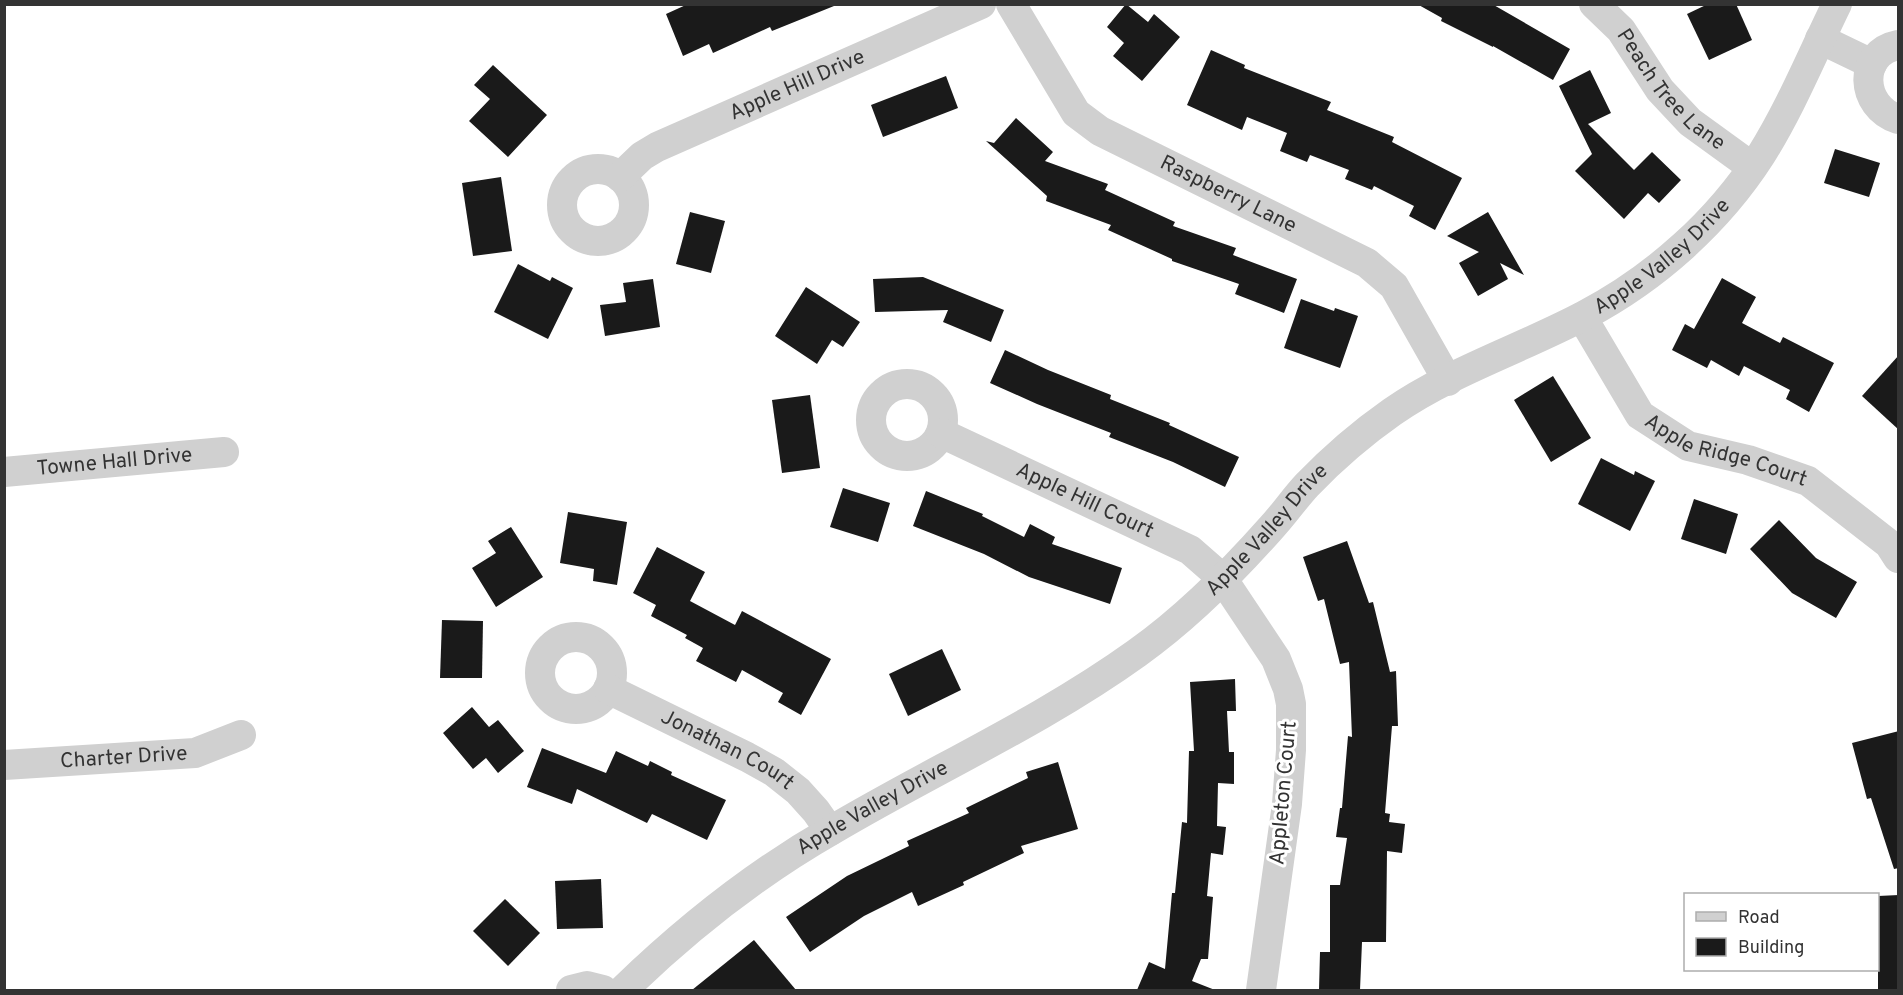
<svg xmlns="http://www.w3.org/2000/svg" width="1903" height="995" viewBox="0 0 1903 995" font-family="Overpass,sans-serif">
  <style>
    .building { fill: #1a1a1a }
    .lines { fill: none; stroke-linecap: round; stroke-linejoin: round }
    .minor { stroke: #d0d0d0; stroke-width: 30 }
    .labels { text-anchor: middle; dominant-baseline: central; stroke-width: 6; stroke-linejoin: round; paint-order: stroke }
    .street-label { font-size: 21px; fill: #333; stroke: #fff }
  </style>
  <rect width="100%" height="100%" fill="#fff"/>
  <!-- building -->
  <g class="building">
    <polygon points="688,4 834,4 834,6 772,31 770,27 713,53 709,44 683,56 666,14"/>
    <polygon points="1126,4 1148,22 1154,14 1180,37 1142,81 1113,56 1124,43 1107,27"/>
    <polygon points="1417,4 1492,4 1570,49 1553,80 1493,46 1493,47 1441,21 1442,18"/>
    <polygon points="1708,4 1736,4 1752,40 1709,60 1687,14"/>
    <polygon points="1211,50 1245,65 1244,68 1331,102 1327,110 1394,137 1392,142 1462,178 1435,230 1409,216 1414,206 1374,186 1372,190 1345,179 1349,170 1310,155 1307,162 1280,151 1287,133 1247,117 1242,130 1187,105"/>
    <polygon points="493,65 547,115 508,157 469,121 490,99 474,85"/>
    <polygon points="1590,70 1611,113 1588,124 1634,170 1652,152 1681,180 1659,203 1648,193 1624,219 1575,171 1592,154 1559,86"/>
    <polygon points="946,76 958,108 883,137 871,105"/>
    <polygon points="1016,118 1053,152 1045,161 1108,184 1105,190 1175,222 1173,226 1236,248 1233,255 1297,279 1284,313 1235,294 1239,284 1172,261 1172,259 1108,230 1111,225 1046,201 1047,196 986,141 994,143"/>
    <polygon points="1835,149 1880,163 1869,197 1824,183"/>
    <polygon points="501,177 512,251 473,256 462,183"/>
    <polygon points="690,212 725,221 711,273 676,264"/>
    <polygon points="1488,212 1524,275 1500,263 1508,279 1478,296 1459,263 1479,252 1447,236"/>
    <polygon points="518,264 550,281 552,277 573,288 548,339 494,312"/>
    <polygon points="923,277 1004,310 991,342 943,322 948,310 875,312 873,279"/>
    <polygon points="1722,278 1756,297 1742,323 1780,343 1783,337 1834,363 1809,412 1786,399 1790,390 1744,366 1739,376 1711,360 1707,368 1672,350 1685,324 1694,329"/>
    <polygon points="653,279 660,327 605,336 600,305 626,302 623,283"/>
    <polygon points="806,287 860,322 843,347 832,340 817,364 775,336"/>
    <polygon points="1301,299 1334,311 1335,308 1358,316 1340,368 1284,348"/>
    <polygon points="1005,350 1048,370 1111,395 1110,399 1170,423 1169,425 1239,457 1225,487 1173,462 1109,437 1111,433 1037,404 990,383"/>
    <polygon points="1899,355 1899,430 1862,396"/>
    <polygon points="1553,376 1591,438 1551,462 1514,400"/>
    <polygon points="810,395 820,468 782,473 772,400"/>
    <polygon points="1601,458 1634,475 1635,471 1655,481 1630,531 1578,504"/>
    <polygon points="843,488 890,503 878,542 830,527"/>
    <polygon points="926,491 983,514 982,516 1024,537 1030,524 1055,537 1052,544 1122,568 1110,604 1029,577 984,554 913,526"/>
    <polygon points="1694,499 1738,514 1726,554 1681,539"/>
    <polygon points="568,512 627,522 617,585 593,581 594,569 560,563"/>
    <polygon points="1779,520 1816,558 1857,582 1836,618 1792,593 1750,549"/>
    <polygon points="511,527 543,577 496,607 472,568 496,553 488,541"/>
    <polygon points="1347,541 1369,603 1373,602 1390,672 1396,671 1398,726 1392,726 1385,813 1390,814 1389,822 1405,824 1402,853 1387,851 1386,942 1362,942 1360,990 1319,990 1320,952 1330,952 1330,885 1340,885 1347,838 1336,837 1340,808 1342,808 1348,736 1352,737 1349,662 1340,664 1324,599 1318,601 1303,557"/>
    <polygon points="657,547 705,572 690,601 735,625 742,611 831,659 801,715 778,702 783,693 742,670 736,682 696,661 703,648 685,638 687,635 651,616 656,605 633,593"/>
    <polygon points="442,620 483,621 482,678 440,678"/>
    <polygon points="942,649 961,690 908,716 889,674"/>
    <polygon points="1235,679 1236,711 1227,711 1229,752 1234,752 1234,784 1218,783 1217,826 1226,827 1223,855 1211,853 1207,896 1213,897 1208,959 1201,959 1192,981 1215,990 1137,990 1149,962 1165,969 1172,893 1175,893 1182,822 1187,823 1189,751 1194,751 1190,682"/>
    <polygon points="472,707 489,727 498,720 524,751 498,773 486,758 473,769 443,733"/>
    <polygon points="1899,731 1899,868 1894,869 1871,798 1867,799 1852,743"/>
    <polygon points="542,748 606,773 616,751 648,766 650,761 672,772 671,775 726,800 707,840 652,814 647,823 577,789 572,804 527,787"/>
    <polygon points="1058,762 1078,829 1021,846 1024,853 963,882 964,885 918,906 912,892 864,916 810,952 786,917 847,876 909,846 907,841 969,813 966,808 1028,778 1026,772"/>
    <polygon points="601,879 603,928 557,929 555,881"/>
    <polygon points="1899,895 1899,990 1878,990 1878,896"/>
    <polygon points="505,899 540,933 508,966 473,931"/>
    <polygon points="754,940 796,990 692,990"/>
  </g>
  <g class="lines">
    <!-- minor -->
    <g class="minor">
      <path id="s1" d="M1011,4L1076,113L1100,131L1367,263L1394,286L1448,381"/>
      <path id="s2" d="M1594,4L1621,30L1660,90L1690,122L1752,167"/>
      <polyline points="1820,39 1872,64"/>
      <path d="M1898,45C1857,53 1860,107 1898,119"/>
      <circle cx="598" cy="205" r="36"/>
      <path id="s3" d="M620,177L642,156L657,147L981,4"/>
      <path id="s4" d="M1582,317L1640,415L1688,446L1748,460L1808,481L1889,544L1898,558"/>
      <circle cx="907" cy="420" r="36"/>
      <path id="s5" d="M941,433L1190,550L1222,578L1276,659L1288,689L1291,704V750L1287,804L1261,990"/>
      <path id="s6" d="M4,472L224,452"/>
      <circle cx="576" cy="673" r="36"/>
      <path id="s7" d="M608,689L747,757L774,772L798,791L816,811L830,831"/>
      <path id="s8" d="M4,765L195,753L241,735"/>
      <polyline points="571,990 587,986 603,990"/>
      <path id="s9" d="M623,990C686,929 755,874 832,830C933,770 1041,722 1137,653C1185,619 1232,572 1271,528C1284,514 1294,499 1307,485C1333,458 1362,433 1392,412C1449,372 1523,348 1585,315C1655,278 1718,222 1761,155C1791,107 1812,55 1837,4"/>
    </g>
  </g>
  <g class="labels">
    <!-- street labels -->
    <g class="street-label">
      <text stroke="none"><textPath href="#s3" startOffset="201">Apple Hill Drive</textPath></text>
      <text stroke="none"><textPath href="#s2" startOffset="116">Peach Tree Lane</textPath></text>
      <text stroke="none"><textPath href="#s1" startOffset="300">Raspberry Lane</textPath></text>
      <text stroke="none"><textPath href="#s9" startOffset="1282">Apple Valley Drive</textPath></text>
      <text stroke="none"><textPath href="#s4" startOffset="208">Apple Ridge Court</textPath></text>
      <text stroke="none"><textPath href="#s6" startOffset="111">Towne Hall Drive</textPath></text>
      <text stroke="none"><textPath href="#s5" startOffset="159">Apple Hill Court</textPath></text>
      <text stroke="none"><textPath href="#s9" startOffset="796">Apple Valley Drive</textPath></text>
      <text stroke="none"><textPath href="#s7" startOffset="134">Jonathan Court</textPath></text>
      <text stroke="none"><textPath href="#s8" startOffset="120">Charter Drive</textPath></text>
      <text transform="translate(1284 793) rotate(-85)">Appleton Court</text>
      <text stroke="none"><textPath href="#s9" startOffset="310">Apple Valley Drive</textPath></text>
    </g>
  </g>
  <!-- border -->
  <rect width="1903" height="995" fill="none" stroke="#333333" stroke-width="12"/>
  <!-- legend -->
  <rect x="1684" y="893" width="195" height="78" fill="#ffffff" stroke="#adadad" stroke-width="1.5"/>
  <rect x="1696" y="912" width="30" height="9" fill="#d0d0d0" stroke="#adadad" stroke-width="1.5"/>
  <text x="1738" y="923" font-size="18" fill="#333333">Road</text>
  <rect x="1696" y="938" width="30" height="18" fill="#1a1a1a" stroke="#adadad" stroke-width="1.5"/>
  <text x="1738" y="953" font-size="18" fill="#333333">Building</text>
</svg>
